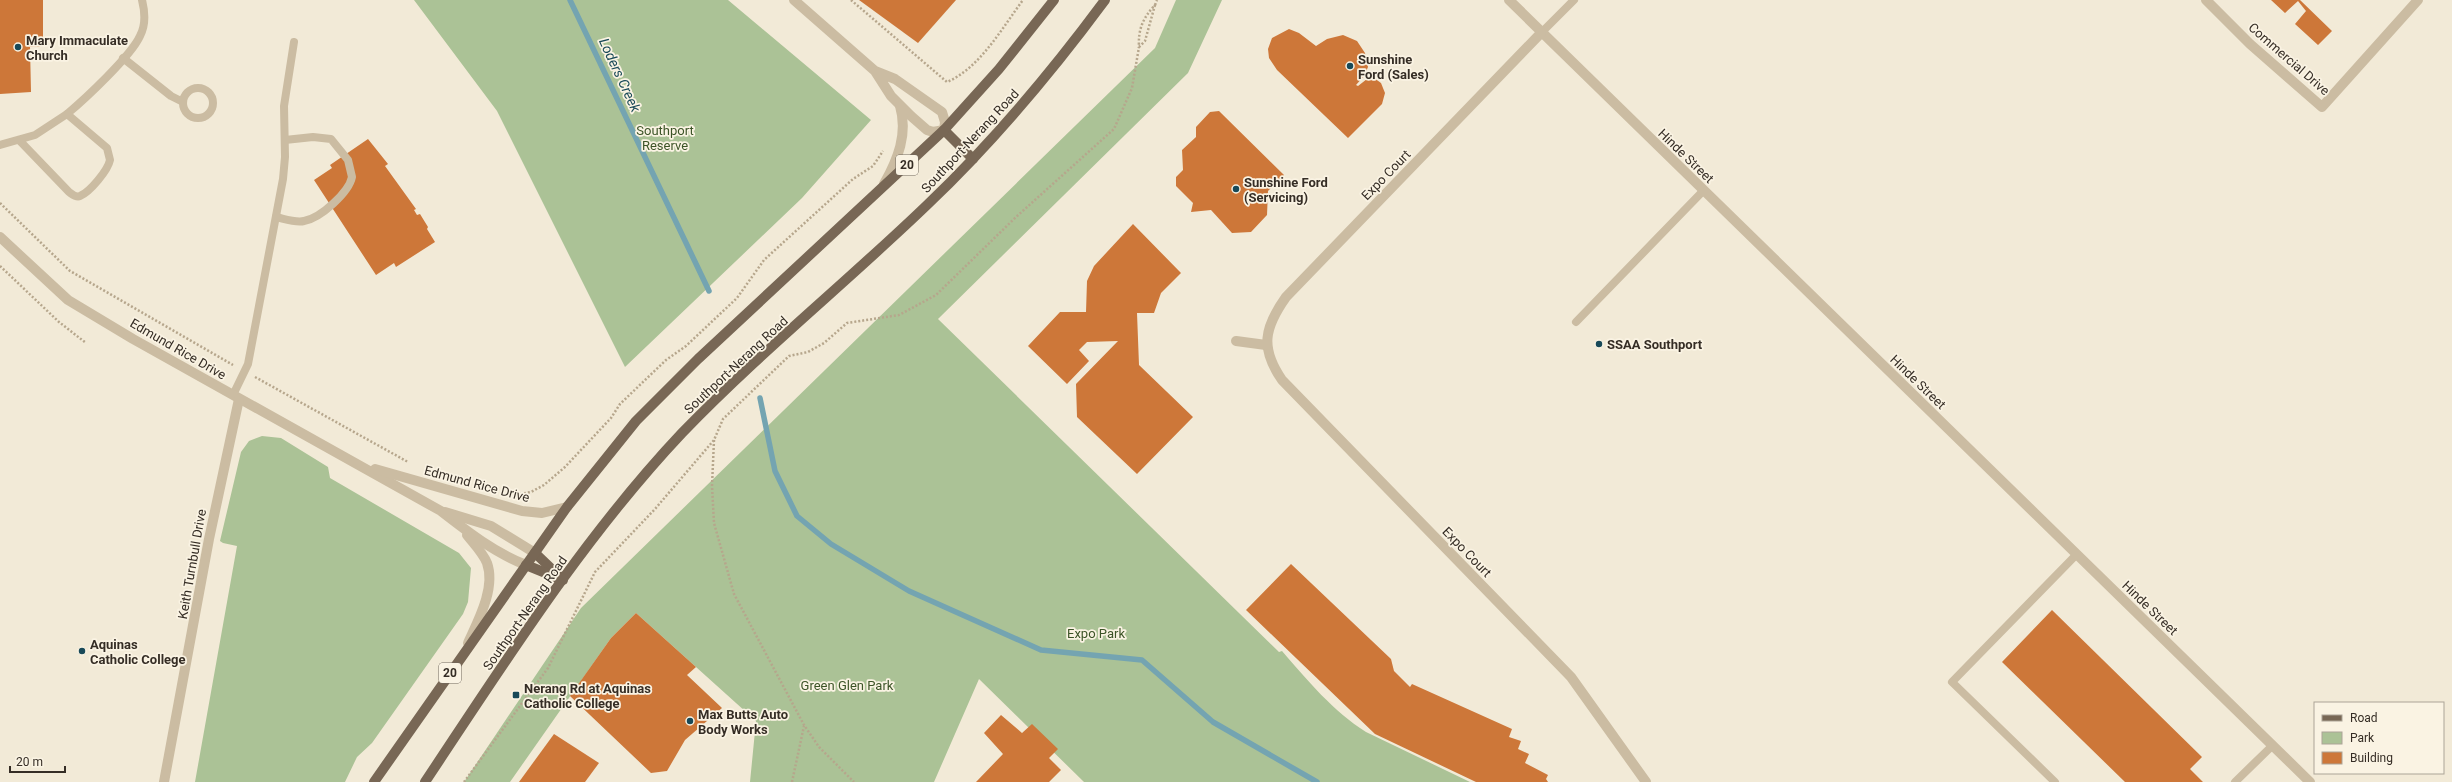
<svg xmlns="http://www.w3.org/2000/svg" width="2452" height="782" viewBox="0 0 2452 782" font-family="Roboto,sans-serif">
  <style>
    .green { fill: #abc296 }
    .lines { fill: none; stroke-linecap: round; stroke-linejoin: round }
    .stream { stroke: #74a4b1; stroke-width: 5.5 }
    .building { fill: #cd7739 }
    .path { stroke: #b6a68c; stroke-width: 2.5; stroke-dasharray: 2 2; stroke-linecap: butt }
    .service { stroke: #cbbca2; stroke-width: 8 }
    .minor { stroke: #cbbca2; stroke-width: 10 }
    .primary { stroke: #786755; stroke-width: 10 }
    .poi-dot { fill: #184958; stroke: #faf3e3; stroke-width: 1.5 }
    .labels { text-anchor: middle; dominant-baseline: central; stroke-width: 3.5; stroke-linejoin: round; paint-order: stroke }
    .shield { fill: #faf3e3; stroke: #70685e; stroke-width: 1 }
    .shield-label { font-size: 12px; font-weight: bold; fill: #352d25 }
    .poi-label { font-size: 13px; font-weight: bold; fill: #352d25; stroke: #faf3e3; text-anchor: start }
    .street-label { font-size: 13px; fill: #352d25; stroke: #faf3e3 }
    .park-label { font-size: 13px; fill: #3c5427; stroke: #faf3e3 }
    .water-label { font-size: 14px; font-style: italic; fill: #184958; stroke: #faf3e3 }
  </style>
  <rect width="100%" height="100%" fill="#f2ead7"/>
  <!-- green -->
  <g class="green">
    <polygon points="414,0 728,0 871,120 802,198 625,367 497,111"/>
    <path d="M1176,0H1222L1188,73L938,319L1279,652L1282,651C1307,680 1334,712 1366,732L1470,782H1084L979,679L934,782H750L756,721L636,613L611,638L510,782H464L581,608L1155,48Z"/>
    <polygon points="262,436 281,438 328,467 330,478 459,553 471,568 468,602 463,614 372,743 357,757 345,782 195,782 237,546 223,543 220,541 241,452 249,441"/>
  </g>
  <g class="lines">
    <!-- stream -->
    <g class="stream">
      <polyline points="570,0 709,291"/>
      <polyline points="760,398 775,471 797,516 831,544 909,591 1041,650 1142,660 1213,722 1317,782"/>
    </g>
  </g>
  <!-- building -->
  <g class="building">
    <polygon points="0,0 43,0 43,46 30,47 31,92 0,94"/>
    <polygon points="859,0 956,0 918,43"/>
    <polygon points="2271,0 2300,0 2332,31 2318,45 2295,24 2306,11 2298,1 2285,13"/>
    <polygon points="1289,29 1299,33 1316,46 1327,39 1343,35 1357,41 1365,53 1368,67 1364,76 1356,85 1358,86 1367,79 1374,78 1381,83 1385,93 1382,104 1348,138 1277,70 1269,58 1268,49 1272,38"/>
    <polygon points="1219,111 1284,175 1268,191 1267,215 1251,232 1232,233 1211,210 1191,212 1193,203 1176,186 1176,177 1183,170 1182,150 1196,137 1196,127 1210,112"/>
    <polygon points="368,139 388,164 385,166 416,209 414,210 417,215 420,214 428,227 427,229 435,242 396,267 394,263 376,275 314,180 332,168 330,165"/>
    <polygon points="1133,224 1181,273 1161,293 1154,313 1137,313 1139,365 1193,417 1137,474 1077,417 1076,384 1118,341 1087,342 1079,350 1089,361 1067,384 1028,346 1060,312 1086,312 1087,281 1094,266"/>
    <polygon points="1291,564 1391,659 1394,671 1410,687 1412,684 1512,729 1509,737 1521,741 1518,749 1529,754 1525,763 1548,775 1546,779 1548,782 1476,782 1375,734 1246,610"/>
    <polygon points="2052,610 2202,757 2190,769 2203,782 2125,782 2002,662"/>
    <polygon points="636,613 696,667 687,675 722,708 685,740 667,771 651,773 570,696 611,638"/>
    <polygon points="1001,715 1022,733 1032,724 1058,749 1049,758 1061,770 1049,782 976,782 1003,754 984,733"/>
    <polygon points="554,734 599,763 585,782 519,782"/>
  </g>
  <g class="lines">
    <!-- path -->
    <g class="path">
      <path d="M851,0L947,82C980,68 1002,28 1023,0"/>
      <path d="M1155,5L1145,41L1139,47C1138,29 1143,18 1155,5Z"/>
      <polyline points="1155,5 1157,0"/>
      <polyline points="0,203 70,271 233,365"/>
      <polyline points="0,266 59,322 86,343"/>
      <polyline points="255,377 408,462"/>
      <polyline points="714,440 712,486 714,523 734,594 804,725 819,747 854,782"/>
      <polyline points="520,494 531,492 544,485 565,467 611,418 620,404 666,360 686,346 737,298 764,260 853,179 873,166 883,151"/>
      <polyline points="464,782 548,668 595,572 655,509 714,440 723,419 789,356 808,352 824,343 847,323 899,315 936,295 1016,217 1114,129 1132,88 1139,47"/>
      <polyline points="792,782 804,726"/>
    </g>
    <!-- service -->
    <g class="service">
      <polyline points="1541,33 1574,0"/>
      <polyline points="123,58 171,96 183,102"/>
      <circle cx="198" cy="103" r="15"/>
      <path d="M67,114C85,99 131,56 140,36C146,25 145,12 142,0"/>
      <path d="M0,145L35,135L67,114L107,148L110,160C108,170 90,192 80,196C76,198 72,194 69,192L19,140"/>
      <path d="M276,217C285,219 296,223 304,221C321,218 349,192 352,177L348,160L331,139L313,137L285,140"/>
      <polyline points="1576,322 1703,191"/>
      <polyline points="233,395 248,364 283,179 285,157 284,106 294,42"/>
      <polyline points="2055,782 1952,682 2076,555"/>
      <polyline points="2235,782 2272,746"/>
    </g>
    <!-- minor -->
    <g class="minor">
      <polyline points="794,0 875,71 891,96 911,116 927,130 933,132 944,130 945,122 942,112 895,79 875,71"/>
      <polyline points="1509,0 2310,782"/>
      <polyline points="2206,0 2250,44 2322,107 2418,0"/>
      <path d="M1541,33L1286,297C1264,328 1260,348 1282,380L1571,677L1646,782"/>
      <path d="M884,184C898,159 908,134 900,106"/>
      <path d="M0,237L68,300L133,339L441,511C468,532 495,553 526,565"/>
      <polyline points="1236,341 1266,345"/>
      <polyline points="375,469 522,511 542,513 567,507"/>
      <polyline points="445,512 491,526 535,553"/>
      <path d="M467,535C474,544 483,553 487,563C496,588 478,621 468,643"/>
      <polyline points="164,782 209,539 239,399"/>
    </g>
    <!-- primary -->
    <g class="primary">
      <polyline points="944,130 973,159"/>
      <polyline points="535,553 559,576"/>
      <polyline points="526,565 563,580"/>
      <polyline points="374,782 567,507 636,421 698,359 944,130 999,69 1054,0"/>
      <path d="M425,782C505,662 583,538 682,433C759,353 847,282 927,205C993,142 1051,73 1105,0"/>
    </g>
  </g>
  <!-- markers -->
  <g class="poi-dot">
    <circle cx="18" cy="47" r="4"/>
    <circle cx="1350" cy="66" r="4"/>
    <circle cx="1236" cy="189" r="4"/>
    <circle cx="1599" cy="344" r="4"/>
    <circle cx="82" cy="651" r="4"/>
    <rect x="512" y="691" width="8" height="8" rx="2"/>
    <circle cx="690" cy="721" r="4"/>
  </g>
  <g class="labels">
    <!-- shield labels -->
    <g class="shield">
      <rect x="896" y="155" width="22" height="20" rx="3"/>
      <rect x="439" y="663" width="22" height="20" rx="3"/>
    </g>
    <g class="shield-label">
      <text x="907" y="165">20</text>
      <text x="450" y="673">20</text>
    </g>
    <!-- poi labels -->
    <g class="poi-label">
      <text x="26" y="40">Mary Immaculate<tspan x="26" dy="15">Church</tspan></text>
      <text x="1358" y="59">Sunshine<tspan x="1358" dy="15">Ford (Sales)</tspan></text>
      <text x="1244" y="182">Sunshine Ford<tspan x="1244" dy="15">(Servicing)</tspan></text>
      <text x="1607" y="344">SSAA Southport</text>
      <text x="90" y="644">Aquinas<tspan x="90" dy="15">Catholic College</tspan></text>
      <text x="524" y="688">Nerang Rd at Aquinas<tspan x="524" dy="15">Catholic College</tspan></text>
      <text x="698" y="714">Max Butts Auto<tspan x="698" dy="15">Body Works</tspan></text>
    </g>
    <!-- street labels -->
    <g class="street-label">
      <text transform="translate(2289 59) rotate(41)">Commercial Drive</text>
      <text transform="translate(970 141) rotate(-47)">Southport-Nerang Road</text>
      <text transform="translate(1686 156) rotate(44)">Hinde Street</text>
      <text transform="translate(1386 175) rotate(-46)">Expo Court</text>
      <text transform="translate(178 349) rotate(30)">Edmund Rice Drive</text>
      <text transform="translate(736 365) rotate(-43)">Southport-Nerang Road</text>
      <text transform="translate(1918 382) rotate(44)">Hinde Street</text>
      <text transform="translate(477 484) rotate(15)">Edmund Rice Drive</text>
      <text transform="translate(1467 552) rotate(46)">Expo Court</text>
      <text transform="translate(192 564) rotate(-80)">Keith Turnbull Drive</text>
      <text transform="translate(2150 608) rotate(44)">Hinde Street</text>
      <text transform="translate(525 613) rotate(-55)">Southport-Nerang Road</text>
    </g>
    <!-- park labels -->
    <g class="park-label">
      <text x="665" y="130">Southport<tspan x="665" dy="15">Reserve</tspan></text>
      <text x="1096" y="633">Expo Park</text>
      <text x="847" y="685">Green Glen Park</text>
    </g>
    <!-- water labels -->
    <g class="water-label">
      <text transform="translate(620 75) rotate(65)">Loders Creek</text>
    </g>
  </g>
  <!-- legend -->
  <rect x="2314" y="702" width="130" height="72" fill="#faf3e3" stroke="#aba497"/>
  <rect x="2322" y="715" width="20" height="6" fill="#786755" stroke="#aba497"/>
  <text x="2350" y="722" font-size="12" fill="#352d25">Road</text>
  <rect x="2322" y="732" width="20" height="12" fill="#abc296" stroke="#aba497"/>
  <text x="2350" y="742" font-size="12" fill="#352d25">Park</text>
  <rect x="2322" y="752" width="20" height="12" fill="#cd7739" stroke="#aba497"/>
  <text x="2350" y="762" font-size="12" fill="#352d25">Building</text>
  <!-- scale -->
  <path d="M10 766v6h55v-6" fill="none" stroke="#352d25" stroke-width="2"/>
  <text x="16" y="766" font-size="12" fill="#352d25" stroke="#faf3e3" stroke-width="3" paint-order="stroke">20 m</text>
</svg>
